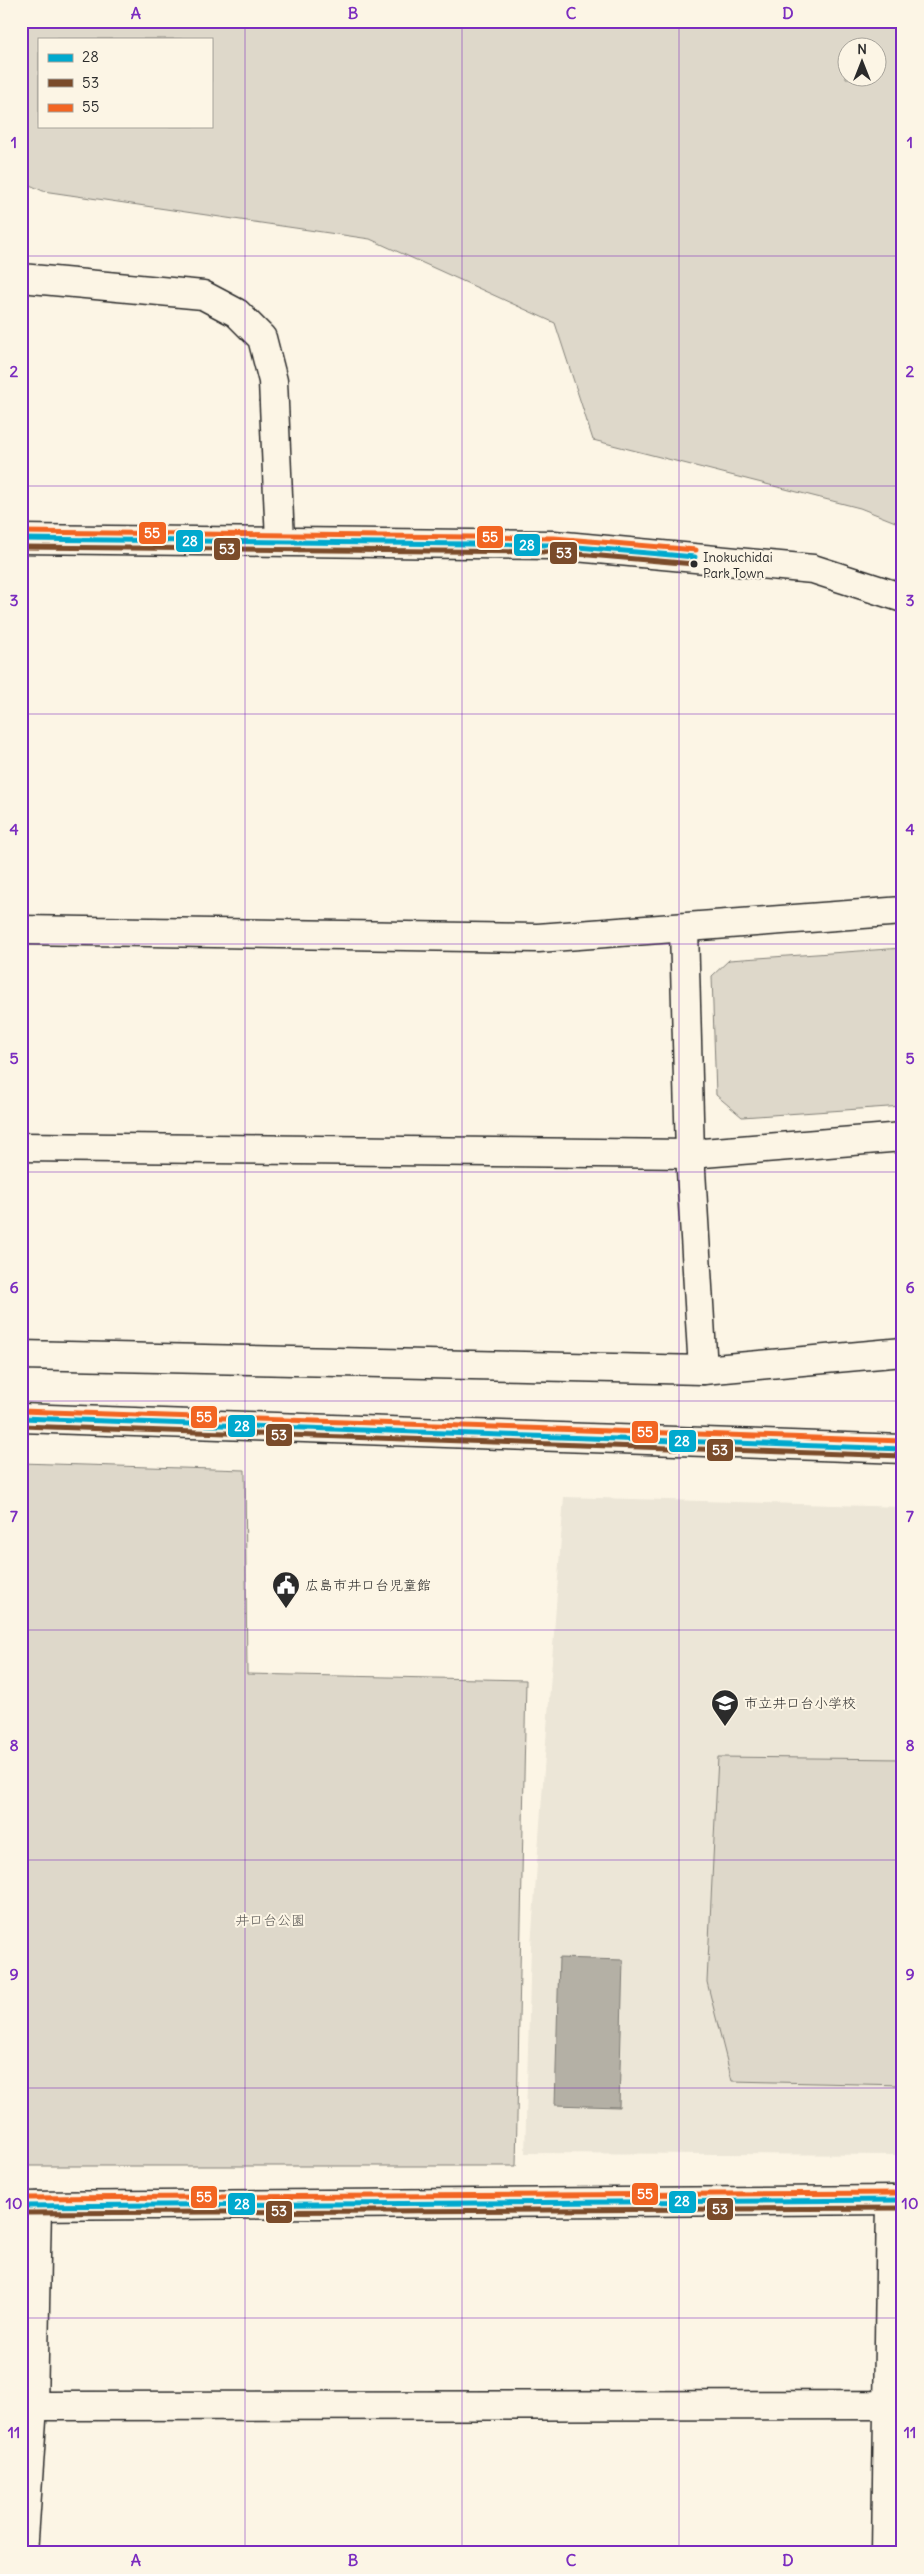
<svg xmlns="http://www.w3.org/2000/svg" width="924" height="2574" viewBox="0 0 924 2574" font-family="Delius,'Klee One',sans-serif">
  <style>
    .built { fill: #ece6d7 }
    .green { fill: #ded8ca; stroke: #84827a; fill-rule: evenodd }
    .water { fill: #b4b0a5; stroke: #7d7b74 }
    .lines { fill: none; stroke-linecap: round; stroke-linejoin: round }
    .street-casing { stroke: #2b2b2b; stroke-width: 31 }
    .secondary-casing { stroke: #2b2b2b; stroke-width: 31 }
    .street { stroke: #fcf5e5; stroke-width: 28 }
    .secondary { stroke: #fcf5e5; stroke-width: 28 }
    .bus-1-casing { stroke: #fcf5e5; stroke-width: 9 }
    .bus-2-casing { stroke: #fcf5e5; stroke-width: 9 }
    .bus-3-casing { stroke: #fcf5e5; stroke-width: 9 }
    .bus-1 { stroke: #00a9ce; stroke-width: 5 }
    .bus-2 { stroke: #7a4b2a; stroke-width: 5 }
    .bus-3 { stroke: #f26522; stroke-width: 5 }
    .grid { fill: none; stroke: #7b2cbf; stroke-width: 1; stroke-opacity: 0.55 }
    .bus-dot { fill: #2b2b2b; stroke: #fcf5e5; stroke-width: 2 }
    .labels { text-anchor: middle; dominant-baseline: central; stroke-width: 4; stroke-linejoin: round; paint-order: stroke }
    .bus-label { font-size: 13px; fill: #2b2b2b; stroke: #fcf5e5; text-anchor: start }
    .poi-label { font-size: 14px; fill: #2b2b2b; stroke: #fcf5e5; text-anchor: start }
    .park-label { font-size: 14px; fill: #585653; stroke: #fcf5e5 }
    .line-badge { stroke: #fcf5e5; stroke-width: 2 }
    .badge-label { font-size: 14px; text-anchor: middle; font-weight: bold; fill: #fff }
    .neatline { fill: none; stroke: #7b2cbf; stroke-width: 2 }
    .grid-label { font-size: 16px; text-anchor: middle; font-weight: bold; fill: #7b2cbf }
  </style>
  <rect width="100%" height="100%" fill="#fcf5e5"/>
  <filter id="ink" filterUnits="userSpaceOnUse"><feTurbulence type="fractalNoise" baseFrequency=".02" numOctaves="2"/><feDisplacementMap in="SourceGraphic" scale="10" xChannelSelector="R" yChannelSelector="G"/><feConvolveMatrix kernelMatrix="1 2 1 2 8 2 1 2 1" color-interpolation-filters="sRGB"/></filter>
  <g filter="url(#ink)">
    <!-- built -->
    <polygon class="built" points="564,1497 903,1507 903,2155 525,2153 531,1946"/>
    <!-- green -->
    <g class="green">
      <path d="M21,21H903V525L860,508L593,440L555,323L370,239L43,191L21,181ZM39,39H211V126H39ZM846,48H876V78H846Z"/>
      <polygon points="903,948 903,1106 742,1117 716,1095 712,976 729,960"/>
      <polygon points="21,1463 245,1470 247,1674 526,1680 516,2166 21,2166"/>
      <polygon points="718,1757 903,1759 903,2085 732,2081 707,1982"/>
    </g>
    <!-- water -->
    <polygon class="water" points="559,1958 623,1960 619,2107 555,2105"/>
    <g class="lines">
      <!-- street casing -->
      <g class="street-casing">
        <g id="street">
          <polyline points="684,929 690,1154 703,1370"/>
          <polyline points="21,1147 690,1154 903,1137"/>
          <polyline points="21,1355 703,1370 903,1352"/>
          <polyline points="33,2406 889,2405 903,2399"/>
          <polyline points="23,2553 33,2406 37,2206"/>
          <polyline points="886,2553 891,2200"/>
        </g>
      </g>
      <!-- secondary casing -->
      <g class="secondary-casing">
        <g id="secondary">
          <polyline points="21,278 203,295 237,313 262,338 273,381 280,541"/>
          <polyline points="21,539 554,545 813,569 903,598"/>
          <polyline points="21,930 538,938 903,911"/>
          <polyline points="21,1418 903,1449"/>
          <polyline points="21,2206 903,2200"/>
        </g>
      </g>
      <!-- street -->
      <use href="#street" class="street"/>
      <!-- secondary -->
      <use href="#secondary" class="secondary"/>
      <!-- bus-1 casing -->
      <g class="bus-1-casing">
        <g id="bus-1">
          <polyline points="21,539 554,545 695,557"/>
          <polyline points="21,1418 903,1449"/>
          <polyline points="21,2206 903,2200"/>
        </g>
      </g>
      <!-- bus-2 casing -->
      <g class="bus-2-casing">
        <g id="bus-2">
          <polyline points="21,547 554,552 694,564"/>
          <polyline points="21,1426 903,1456"/>
          <polyline points="21,2213 903,2208"/>
        </g>
      </g>
      <!-- bus-3 casing -->
      <g class="bus-3-casing">
        <g id="bus-3">
          <polyline points="21,532 554,538 696,550"/>
          <polyline points="21,1411 903,1441"/>
          <polyline points="21,2198 903,2193"/>
        </g>
      </g>
      <!-- bus-1 -->
      <use href="#bus-1" class="bus-1"/>
      <!-- bus-2 -->
      <use href="#bus-2" class="bus-2"/>
      <!-- bus-3 -->
      <use href="#bus-3" class="bus-3"/>
    </g>
  </g>
  <!-- grid -->
  <path class="grid" d="M245,21V2553M462,21V2553M679,21V2553M21,256H903M21,486H903M21,714H903M21,944H903M21,1172H903M21,1401H903M21,1630H903M21,1860H903M21,2088H903M21,2318H903"/>
  <!-- icons -->
  <defs>
    <g id="civic-pin" transform="scale(1.4375)"><path d="M0 17L-7.5 6A9.5 9.5 0 1 1 7.5 6Z" fill="#2b2b2b" stroke="#fcf5e5"/><path d="M-.6-6.5H3V-4.5H.6V-3L4-1V1h2V6H-6V1h2V-1L-.6-3ZM-1.2 2.5V6h2.4V2.5Z" fill="#fff"/></g>
    <g id="school-pin" transform="scale(1.4375)"><path d="M0 17L-7.5 6A9.5 9.5 0 1 1 7.5 6Z" fill="#2b2b2b" stroke="#fcf5e5"/><path d="M0-5L7-2L0 1L-7-2ZM-4 1L0 2.5L4 1V4Q0 6-4 4Z" fill="#fff"/></g>
  </defs>
  <g fill-rule="evenodd">
    <use href="#civic-pin" x="286" y="1585"/>
    <use href="#school-pin" x="725" y="1703"/>
  </g>
  <!-- markers -->
  <circle class="bus-dot" cx="694" cy="564" r="4.5"/>
  <g class="labels">
    <!-- bus labels -->
    <g class="bus-label">
      <text x="703" y="557">Inokuchidai<tspan x="703" dy="16">Park Town</tspan></text>
    </g>
    <!-- poi labels -->
    <g class="poi-label">
      <text x="305" y="1585">広島市井口台児童館</text>
      <text x="744" y="1703">市立井口台小学校</text>
    </g>
    <!-- park labels -->
    <g class="park-label">
      <text x="270" y="1920">井口台公園</text>
    </g>
  </g>
  <g class="line-badge">
    <rect x="138" y="521" width="29" height="24" rx="5" fill="#f26522"/>
    <rect x="476" y="525" width="28" height="24" rx="5" fill="#f26522"/>
    <rect x="175" y="529" width="29" height="24" rx="5" fill="#00a9ce"/>
    <rect x="513" y="533" width="28" height="24" rx="5" fill="#00a9ce"/>
    <rect x="213" y="537" width="28" height="24" rx="5" fill="#7a4b2a"/>
    <rect x="549" y="541" width="29" height="24" rx="5" fill="#7a4b2a"/>
    <rect x="190" y="1405" width="28" height="24" rx="5" fill="#f26522"/>
    <rect x="227" y="1414" width="29" height="24" rx="5" fill="#00a9ce"/>
    <rect x="631" y="1420" width="28" height="24" rx="5" fill="#f26522"/>
    <rect x="265" y="1423" width="28" height="24" rx="5" fill="#7a4b2a"/>
    <rect x="668" y="1429" width="29" height="24" rx="5" fill="#00a9ce"/>
    <rect x="706" y="1438" width="28" height="24" rx="5" fill="#7a4b2a"/>
    <rect x="631" y="2182" width="28" height="24" rx="5" fill="#f26522"/>
    <rect x="190" y="2185" width="28" height="24" rx="5" fill="#f26522"/>
    <rect x="668" y="2190" width="29" height="24" rx="5" fill="#00a9ce"/>
    <rect x="227" y="2192" width="29" height="24" rx="5" fill="#00a9ce"/>
    <rect x="706" y="2197" width="28" height="24" rx="5" fill="#7a4b2a"/>
    <rect x="265" y="2200" width="28" height="24" rx="5" fill="#7a4b2a"/>
  </g>
  <g class="badge-label">
    <text x="152" y="538">55</text>
    <text x="490" y="542">55</text>
    <text x="190" y="546">28</text>
    <text x="527" y="550">28</text>
    <text x="227" y="554">53</text>
    <text x="564" y="558">53</text>
    <text x="204" y="1422">55</text>
    <text x="242" y="1431">28</text>
    <text x="645" y="1437">55</text>
    <text x="279" y="1440">53</text>
    <text x="682" y="1446">28</text>
    <text x="720" y="1455">53</text>
    <text x="645" y="2199">55</text>
    <text x="204" y="2202">55</text>
    <text x="682" y="2206">28</text>
    <text x="242" y="2209">28</text>
    <text x="720" y="2214">53</text>
    <text x="279" y="2216">53</text>
  </g>
  <!-- margin -->
  <rect width="924" height="2574" fill="none" stroke="#fcf5e5" stroke-width="55"/>
  <!-- legend -->
  <rect x="38" y="38" width="175" height="90" fill="#fcf5e5" stroke="#a8a49b"/>
  <rect x="48" y="54" width="25" height="8" fill="#00a9ce" stroke="#a8a49b"/>
  <text x="82" y="62" font-size="15" fill="#2b2b2b">28</text>
  <rect x="48" y="79" width="25" height="8" fill="#7a4b2a" stroke="#a8a49b"/>
  <text x="82" y="88" font-size="15" fill="#2b2b2b">53</text>
  <rect x="48" y="104" width="25" height="8" fill="#f26522" stroke="#a8a49b"/>
  <text x="82" y="112" font-size="15" fill="#2b2b2b">55</text>
  <!-- north arrow -->
  <g transform="translate(862 62)"><circle r="24" fill="#fcf5e5" stroke="#a8a49b"/>
  <path d="M0-4L9 19L0 12L-9 19Z" fill="#2b2b2b"/>
  <text y="-8" font-size="14" font-weight="bold" text-anchor="middle" fill="#2b2b2b">N</text>
  </g>
  <rect x="28" y="28" width="868" height="2518" class="neatline"/>
  <g class="grid-label">
    <text x="136" y="19">A</text>
    <text x="353" y="19">B</text>
    <text x="571" y="19">C</text>
    <text x="788" y="19">D</text>
    <text x="14" y="148">1</text>
    <text x="910" y="148">1</text>
    <text x="14" y="377">2</text>
    <text x="910" y="377">2</text>
    <text x="14" y="606">3</text>
    <text x="910" y="606">3</text>
    <text x="14" y="835">4</text>
    <text x="910" y="835">4</text>
    <text x="14" y="1064">5</text>
    <text x="910" y="1064">5</text>
    <text x="14" y="1293">6</text>
    <text x="910" y="1293">6</text>
    <text x="14" y="1522">7</text>
    <text x="910" y="1522">7</text>
    <text x="14" y="1751">8</text>
    <text x="910" y="1751">8</text>
    <text x="14" y="1980">9</text>
    <text x="910" y="1980">9</text>
    <text x="14" y="2209">10</text>
    <text x="910" y="2209">10</text>
    <text x="14" y="2438">11</text>
    <text x="910" y="2438">11</text>
    <text x="136" y="2566">A</text>
    <text x="353" y="2566">B</text>
    <text x="571" y="2566">C</text>
    <text x="788" y="2566">D</text>
  </g>
</svg>
